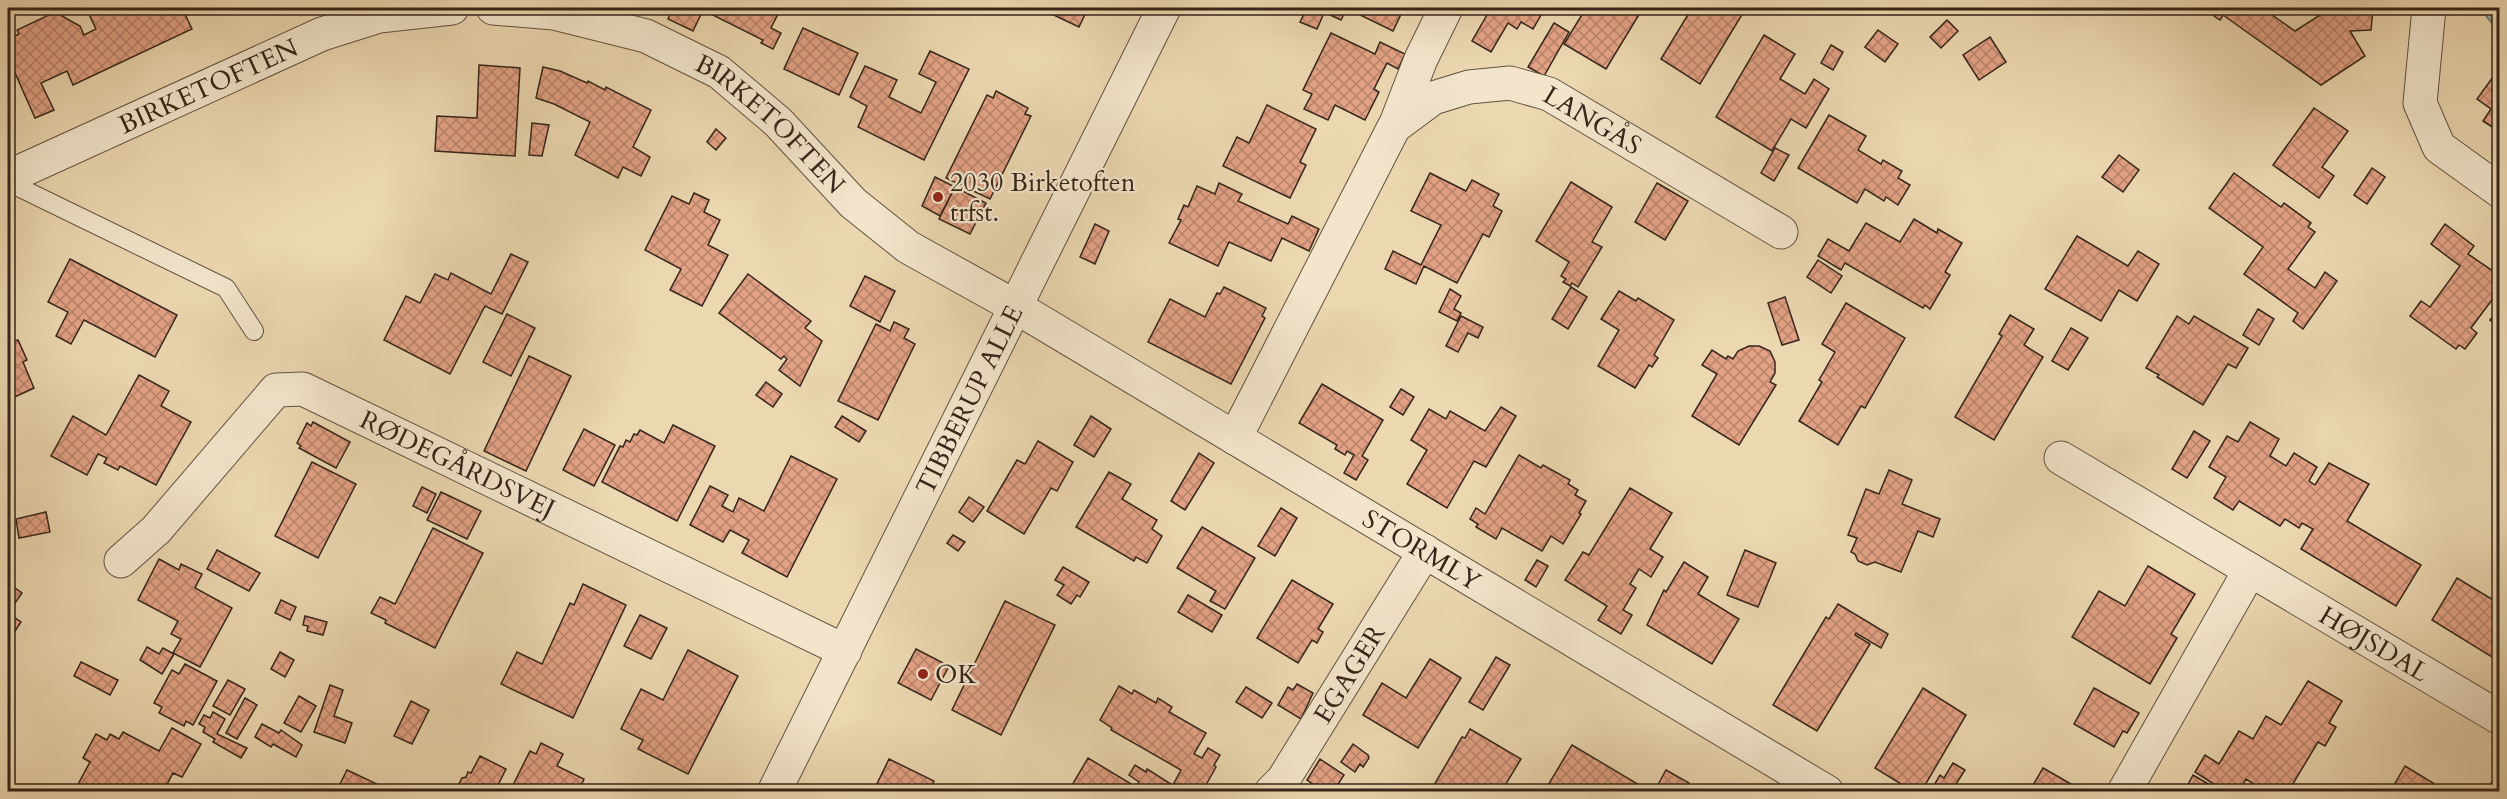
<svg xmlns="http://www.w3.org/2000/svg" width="2507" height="799" viewBox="0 0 2507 799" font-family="Cardo,serif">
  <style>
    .water { fill: url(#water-rules); stroke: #717d74; stroke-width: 1.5 }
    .building { fill: url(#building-cross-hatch); stroke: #352519; stroke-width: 1.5 }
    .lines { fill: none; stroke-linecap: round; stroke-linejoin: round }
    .service-casing { stroke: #62523f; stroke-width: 20 }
    .minor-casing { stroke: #62523f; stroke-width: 35 }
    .service { stroke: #f2e5cc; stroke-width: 18 }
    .minor { stroke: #f2e5cc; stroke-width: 33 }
    .poi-dot { fill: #8f2418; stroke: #f2e5cc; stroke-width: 2 }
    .labels { text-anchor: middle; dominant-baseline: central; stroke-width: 4.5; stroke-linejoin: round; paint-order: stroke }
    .street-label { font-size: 26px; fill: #352519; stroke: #f2e5cc }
    .poi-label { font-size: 26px; fill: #352519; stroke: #f2e5cc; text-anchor: start }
  </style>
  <defs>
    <pattern id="water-rules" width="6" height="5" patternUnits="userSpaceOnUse" patternTransform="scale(1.5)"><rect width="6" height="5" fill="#99b8b1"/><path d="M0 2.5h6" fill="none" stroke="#7e958f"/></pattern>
    <pattern id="building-cross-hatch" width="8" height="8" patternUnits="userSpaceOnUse" patternTransform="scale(1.5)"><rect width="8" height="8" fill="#e2a184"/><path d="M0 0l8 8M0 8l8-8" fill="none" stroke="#b8836b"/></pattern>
  </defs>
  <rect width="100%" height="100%" fill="#ebd7b0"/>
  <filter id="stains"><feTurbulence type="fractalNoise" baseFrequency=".00333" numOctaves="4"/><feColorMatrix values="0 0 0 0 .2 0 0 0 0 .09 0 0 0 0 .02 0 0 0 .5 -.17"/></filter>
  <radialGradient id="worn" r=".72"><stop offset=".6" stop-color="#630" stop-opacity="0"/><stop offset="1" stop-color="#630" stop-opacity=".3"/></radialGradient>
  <!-- water -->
  <polygon class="water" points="2480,8 2499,8 2499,33"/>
  <!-- building -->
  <g class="building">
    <polygon points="86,8 182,8 192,29 73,85 67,71 41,83 54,110 35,118 8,57 8,40 19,34 17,30 55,12 80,26 84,35 96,29"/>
    <polygon points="673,8 781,8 771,28 781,33 773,49 761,43 763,40 703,10 693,31 668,19"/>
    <polygon points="1039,8 1088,8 1079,27"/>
    <polygon points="1307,8 1324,13 1317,29 1300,22"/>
    <polygon points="1315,8 1347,8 1341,20"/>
    <polygon points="1359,8 1404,8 1393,31 1356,13"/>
    <polygon points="1491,8 1545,8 1533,29 1521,22 1517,29 1508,23 1491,52 1472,41"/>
    <polygon points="1586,8 1643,8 1606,69 1564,44"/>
    <polygon points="1692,8 1746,8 1700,84 1661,59"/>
    <polygon points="1977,8 1990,8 1983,14"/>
    <polygon points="2202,8 2262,8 2295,31 2331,8 2373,8 2371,30 2350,31 2365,56 2321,85 2223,15 2220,20"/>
    <polygon points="1947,20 1958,31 1941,48 1930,37"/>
    <polygon points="1554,23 1569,32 1544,76 1528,67"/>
    <polygon points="803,28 858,53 839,95 784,69"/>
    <polygon points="1878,30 1898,44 1885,62 1865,47"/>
    <polygon points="1331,33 1375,54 1380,42 1405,54 1398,69 1387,63 1374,89 1379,92 1365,120 1335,105 1328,120 1304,109 1312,94 1303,90"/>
    <polygon points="1764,35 1795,54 1780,79 1805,94 1814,79 1829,89 1806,128 1791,119 1772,151 1716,117"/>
    <polygon points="1990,37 2006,62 1979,80 1963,55"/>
    <polygon points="1831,45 1843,52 1833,70 1821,63"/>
    <polygon points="930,51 969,69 924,160 858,127 867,106 850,97 865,66 897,80 889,97 921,113 936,82 919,74"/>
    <polygon points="479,65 520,68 515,156 435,151 437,116 477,118"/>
    <polygon points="543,67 560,71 587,83 588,81 605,90 606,87 651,110 633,147 650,157 641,176 623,167 618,178 575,155 590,122 554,104 536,98"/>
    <polygon points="2498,70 2500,71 2500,132 2483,121 2491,109 2477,99"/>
    <polygon points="996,91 1028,108 1025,114 1031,116 990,199 946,178 987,95 993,98"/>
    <polygon points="1267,105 1316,129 1300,162 1306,165 1290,198 1223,166 1237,137 1249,143"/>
    <polygon points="2314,108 2348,131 2322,167 2334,176 2319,198 2273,165"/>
    <polygon points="1829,115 1866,136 1858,150 1881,164 1883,160 1902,171 1898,178 1910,185 1898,205 1886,197 1884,201 1865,189 1857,203 1798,168"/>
    <polygon points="532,123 549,125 542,156 529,155"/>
    <polygon points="716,129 726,138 716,150 707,142"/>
    <polygon points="1775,148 1789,155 1774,181 1761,173"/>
    <polygon points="2119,155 2139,170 2123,192 2102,177"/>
    <polygon points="2372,168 2385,177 2367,204 2354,195"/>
    <polygon points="1430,173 1466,191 1472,180 1499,194 1493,206 1502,211 1489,237 1483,234 1457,283 1424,266 1416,284 1385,269 1393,251 1421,265 1441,225 1411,211"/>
    <polygon points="2234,173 2281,207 2284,203 2311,223 2308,227 2315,232 2288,269 2315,288 2325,272 2337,281 2303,329 2293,321 2298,313 2244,274 2263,247 2209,208"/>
    <polygon points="935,177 955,187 940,216 922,206"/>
    <polygon points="1571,182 1612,207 1592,242 1602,247 1578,287 1572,283 1570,286 1563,282 1566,279 1561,276 1569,262 1536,241"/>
    <polygon points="1219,183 1242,194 1238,201 1288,224 1292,216 1319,229 1309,251 1282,238 1271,261 1229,242 1218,266 1169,243 1181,220 1178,219 1184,205 1188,207 1197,186 1215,194"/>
    <polygon points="1657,183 1688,201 1665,240 1635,222"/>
    <polygon points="955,187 986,203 970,234 939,219"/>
    <polygon points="694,193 709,200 704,212 720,220 708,245 728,255 702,306 670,290 681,269 645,250 672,196 689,204"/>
    <polygon points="1914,219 1937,233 1938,229 1962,243 1945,272 1950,275 1930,309 1925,305 1923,308 1845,263 1841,270 1818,256 1828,239 1849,251 1866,223 1900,242"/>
    <polygon points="1095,224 1109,231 1095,264 1080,257"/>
    <polygon points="2445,224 2474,246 2468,254 2500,276 2500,289 2471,328 2477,333 2465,349 2459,345 2456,349 2410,316 2421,301 2430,307 2460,266 2431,244"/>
    <polygon points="2077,236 2128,266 2138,251 2159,264 2137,301 2119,290 2101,321 2045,289"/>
    <polygon points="511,254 528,262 502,314 485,306 450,374 384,340 406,296 420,303 435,274 448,280 451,273 491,294"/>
    <polygon points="70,259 177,315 155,357 84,320 71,344 56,336 68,312 48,302"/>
    <polygon points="1818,260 1842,276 1831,293 1807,277"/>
    <polygon points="748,274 811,321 805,328 822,341 800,386 779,370 787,359 784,356 781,359 719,313"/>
    <polygon points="865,276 895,291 880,322 850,306"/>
    <polygon points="1224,287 1266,308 1262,316 1265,318 1231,384 1148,342 1170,299 1205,317 1217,293 1220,294"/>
    <polygon points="1571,287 1587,297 1568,329 1552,319"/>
    <polygon points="1450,289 1461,296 1454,309 1461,313 1457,321 1439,312"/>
    <polygon points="1619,291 1636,301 1638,298 1674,320 1654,355 1658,358 1652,367 1649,365 1635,388 1598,366 1619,330 1601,319"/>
    <polygon points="1785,297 1799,340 1782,345 1768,303"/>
    <polygon points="1846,303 1905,338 1865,408 1861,406 1838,445 1799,421 1822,382 1819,380 1835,352 1822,344"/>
    <polygon points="2500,307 2500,327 2490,320"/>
    <polygon points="2258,309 2274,319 2259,345 2243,335"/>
    <polygon points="507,314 535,328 511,376 483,362"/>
    <polygon points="2010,315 2034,329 2024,345 2043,357 1994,440 1955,417 2002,336 1999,334"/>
    <polygon points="1461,316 1483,327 1478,338 1468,333 1458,352 1446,346"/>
    <polygon points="2177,316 2189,324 2194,316 2248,348 2236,368 2228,364 2203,405 2157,377 2159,375 2146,368"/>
    <polygon points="894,322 909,329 904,338 915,344 878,420 838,401 876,324 890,331"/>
    <polygon points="2071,328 2088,338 2068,370 2052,361"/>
    <polygon points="8,332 12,342 18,340 27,360 23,362 34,388 8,400"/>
    <polygon points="1749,346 1759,346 1770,351 1775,362 1775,373 1770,382 1776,385 1739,445 1692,416 1717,374 1702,365 1712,350 1726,359 1728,356 1733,359 1738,351"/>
    <polygon points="529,356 571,376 526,471 484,451"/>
    <polygon points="139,375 169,391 161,406 191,422 156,485 120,466 118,470 104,463 107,458 98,454 87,475 51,456 73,416 106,435"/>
    <polygon points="766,382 782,394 773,407 756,395"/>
    <polygon points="1322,384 1383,420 1362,456 1368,460 1356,480 1344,473 1354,455 1347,451 1345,455 1335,449 1337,445 1299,423"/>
    <polygon points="1401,389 1414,397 1403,415 1390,407"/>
    <polygon points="1501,407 1516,416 1486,467 1474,461 1447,508 1407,484 1427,450 1411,440 1429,409 1446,419 1450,411 1485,431"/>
    <polygon points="842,416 866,431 859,442 835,427"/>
    <polygon points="1091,416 1111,429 1094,457 1074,445"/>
    <polygon points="313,422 350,442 336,468 299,448 301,446 297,443 307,423 311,426"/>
    <polygon points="2250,422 2279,439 2270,456 2286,466 2294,453 2317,467 2309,481 2315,485 2329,463 2369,484 2347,521 2421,565 2396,606 2301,549 2313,529 2302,523 2299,528 2285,519 2280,526 2239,501 2233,510 2214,498 2226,477 2209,467 2227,436 2238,442"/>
    <polygon points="673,425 715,446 677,521 602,482 620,446 623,447 626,440 630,442 634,434 637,435 640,430 664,443"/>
    <polygon points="584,429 615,445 594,486 563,470"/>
    <polygon points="2194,431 2210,441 2187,478 2172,469"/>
    <polygon points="1038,441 1073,462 1057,491 1051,488 1024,534 987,511 1017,460 1025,464"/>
    <polygon points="1199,453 1214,463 1185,510 1171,501"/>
    <polygon points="1519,455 1541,468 1543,465 1570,480 1568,484 1578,490 1575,495 1586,501 1579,513 1581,514 1563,544 1551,536 1542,551 1502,528 1496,539 1476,527 1478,524 1470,519 1476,508 1485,514"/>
    <polygon points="791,456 837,479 787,577 742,553 749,540 730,530 723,542 690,525 710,486 728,495 722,506 733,512 739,498 764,511"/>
    <polygon points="312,462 356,484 318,558 275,536"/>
    <polygon points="1889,470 1912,480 1902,504 1940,519 1933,537 1918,531 1901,572 1875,562 1867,565 1858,561 1855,554 1851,552 1857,538 1848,535 1866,489 1879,494"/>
    <polygon points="1109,472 1131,484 1122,499 1157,520 1152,529 1162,536 1147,563 1136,557 1134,561 1076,527"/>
    <polygon points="422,487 436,494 427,513 413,506"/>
    <polygon points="1630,488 1672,513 1650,549 1663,557 1651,577 1639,569 1630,584 1636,588 1623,610 1632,615 1621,634 1598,620 1607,606 1565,580 1583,552 1589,555"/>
    <polygon points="441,492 481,511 467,539 427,520"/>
    <polygon points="969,497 984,507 973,522 959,512"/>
    <polygon points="1281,508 1297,518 1275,556 1258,546"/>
    <polygon points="46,512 50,532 19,538 16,519"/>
    <polygon points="1202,527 1255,558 1225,609 1210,601 1216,591 1177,568"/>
    <polygon points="433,528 483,553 435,648 385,623 386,620 371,613 380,597 395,604"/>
    <polygon points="953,535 965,542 958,551 947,543"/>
    <polygon points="217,550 260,573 249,591 207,569"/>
    <polygon points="1745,550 1776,563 1758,607 1727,595"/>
    <polygon points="159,559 179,570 181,564 202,574 195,588 232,608 200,667 173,653 181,639 171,634 178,621 138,600"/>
    <polygon points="1537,560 1548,566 1536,587 1525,580"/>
    <polygon points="1684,562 1708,577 1698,594 1739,619 1712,664 1647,625 1664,590 1666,592"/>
    <polygon points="2148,566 2195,594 2171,634 2177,638 2150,684 2072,637 2099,591 2125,606"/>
    <polygon points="1063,567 1089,582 1080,597 1077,595 1071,604 1057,595 1064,585 1055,580"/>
    <polygon points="2457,578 2498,603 2500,600 2500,662 2432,620"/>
    <polygon points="1292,580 1333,604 1318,629 1323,632 1317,643 1312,640 1298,663 1257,638"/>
    <polygon points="8,583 22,593 8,613 21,622 8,642"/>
    <polygon points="583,584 626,605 573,718 501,684 517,652 542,664 570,603 574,605"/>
    <polygon points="1188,595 1222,615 1212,632 1178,612"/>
    <polygon points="281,600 296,607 290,620 275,613"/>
    <polygon points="1005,601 1055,625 1001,735 952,710"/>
    <polygon points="1838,604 1888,634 1881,648 1856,633 1855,635 1870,644 1817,731 1773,705 1826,617 1829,619"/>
    <polygon points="640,615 667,628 651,659 624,646"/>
    <polygon points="305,616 327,622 323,635 307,631 308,626 303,625"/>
    <polygon points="147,647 159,654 163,648 174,654 162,674 140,660"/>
    <polygon points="916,649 949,666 931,700 898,683"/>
    <polygon points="688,650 738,676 688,774 638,749 643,740 621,729 641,689 663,700"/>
    <polygon points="280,652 294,660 285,677 271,669"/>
    <polygon points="1496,657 1510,665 1483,710 1469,702"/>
    <polygon points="1430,659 1461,678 1418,748 1363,715 1382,683 1406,698"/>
    <polygon points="81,662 118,680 110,695 74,676"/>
    <polygon points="185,664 217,681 193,725 186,721 184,726 159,713 162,707 154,703 172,670 179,674"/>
    <polygon points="228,680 245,689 230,715 213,706"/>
    <polygon points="2308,681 2342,701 2329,723 2336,727 2325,746 2318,742 2288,792 2266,792 2246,779 2239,792 2226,792 2195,772 2205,755 2219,764 2239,731 2253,739 2266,716 2281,725"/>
    <polygon points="1297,684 1313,693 1301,719 1278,705 1288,687 1293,690"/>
    <polygon points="330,685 343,690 334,716 352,723 345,743 314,732"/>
    <polygon points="1119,686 1132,694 1134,690 1156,703 1158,698 1172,707 1169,712 1206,733 1194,754 1202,758 1208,748 1220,755 1214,765 1216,767 1202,792 1189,792 1174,783 1181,770 1111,730 1112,728 1100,720"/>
    <polygon points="1246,687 1272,703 1262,718 1236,702"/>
    <polygon points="1923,688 1966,715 1921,792 1914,792 1875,768"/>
    <polygon points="2094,688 2139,713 2127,733 2123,731 2114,747 2074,724"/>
    <polygon points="299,696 316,706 301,732 284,723"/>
    <polygon points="245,698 257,705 237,739 226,733"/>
    <polygon points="411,701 429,710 412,744 394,736"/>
    <polygon points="213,712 225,719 217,734 247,748 241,758 213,742 215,739 203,732 205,727 199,724 204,715 210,718"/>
    <polygon points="262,724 279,733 281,730 302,745 296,757 273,744 271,747 255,737"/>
    <polygon points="172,728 201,744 182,777 173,773 163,792 142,792 138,789 137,792 81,792 76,788 90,762 83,758 96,734 107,740 110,734 119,739 123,732 159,751"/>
    <polygon points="1470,729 1521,759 1501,792 1430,792 1462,737 1465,738"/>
    <polygon points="541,743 563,754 557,766 584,779 578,792 519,792 512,787 530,751 536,754"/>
    <polygon points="1353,744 1368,755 1369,758 1363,767 1360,764 1355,772 1341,762"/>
    <polygon points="1572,745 1651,792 1544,792"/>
    <polygon points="480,756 506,769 497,787 505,792 455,792 462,778 466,777 468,772 471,773"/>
    <polygon points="1088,758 1136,787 1139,782 1129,775 1135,765 1146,772 1147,769 1174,786 1170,792 1068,792"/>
    <polygon points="889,759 934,781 929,792 873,792"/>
    <polygon points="1320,759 1344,775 1333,792 1325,792 1307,780"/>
    <polygon points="1953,763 1965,770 1951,792 1930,792 1940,775 1944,778"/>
    <polygon points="2405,766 2443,789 2442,792 2390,792"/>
    <polygon points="2043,768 2085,792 2029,792"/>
    <polygon points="2500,768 2500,792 2486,792"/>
    <polygon points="347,770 379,785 376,792 336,792"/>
    <polygon points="1666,770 1689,783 1684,792 1654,792"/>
    <polygon points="2193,775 2222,792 2184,792"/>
    <polygon points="2004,786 2014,792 2001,792"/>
  </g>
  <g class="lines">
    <!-- service casing -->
    <g class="service-casing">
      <polyline id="service" points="8,182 226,288 254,331"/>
    </g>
    <!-- minor casing -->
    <g class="minor-casing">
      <g id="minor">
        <path id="s1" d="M493,8L554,13L646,36L719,72L778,122L853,203L908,247L1016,307L1827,792"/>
        <polyline points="2429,8 2420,103 2439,147 2500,191"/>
        <polyline points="1395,126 1421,59 1446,8"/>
        <path id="s2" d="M8,177L322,34L379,16L452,8"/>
        <path id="s3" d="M1235,438L1394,127L1433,98L1469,87L1510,83L1549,94L1781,232"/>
        <path id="s4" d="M2061,458L2500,718"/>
        <path id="s5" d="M121,561L156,530L276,390L303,389L845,651"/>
        <path id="s6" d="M774,792L1164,8"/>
        <path id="s7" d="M1271,792L1283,780L1425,551"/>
        <polyline points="2124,792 2250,570"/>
      </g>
    </g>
    <!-- service -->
    <use href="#service" class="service"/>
    <!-- minor -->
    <use href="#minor" class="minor"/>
  </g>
  <!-- markers -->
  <g class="poi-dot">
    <circle cx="938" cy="197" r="6"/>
    <circle cx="923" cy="674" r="6"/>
  </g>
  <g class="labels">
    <!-- street labels -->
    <g class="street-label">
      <text stroke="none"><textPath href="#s2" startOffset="220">BIRKETOFTEN</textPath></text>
      <text stroke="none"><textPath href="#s3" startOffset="568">LANGÅS</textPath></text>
      <text stroke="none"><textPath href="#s1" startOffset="310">BIRKETOFTEN</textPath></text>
      <text stroke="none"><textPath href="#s6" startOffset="438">TIBBERUP ALLE</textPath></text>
      <text stroke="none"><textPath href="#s5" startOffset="430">RØDEGÅRDSVEJ</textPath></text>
      <text stroke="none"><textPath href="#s1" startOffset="1092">STORMLY</textPath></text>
      <text stroke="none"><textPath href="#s4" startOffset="364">HØJSDAL</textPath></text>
      <text stroke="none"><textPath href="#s7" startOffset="142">EGAGER</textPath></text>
    </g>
    <!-- poi labels -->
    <g class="poi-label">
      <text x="950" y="182">2030 Birketoften<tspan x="950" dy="30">trfst.</tspan></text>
      <text x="935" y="674">OK</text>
    </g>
  </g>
  <!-- margin -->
  <rect width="2507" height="799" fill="none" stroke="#ebd7b0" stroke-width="30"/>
  <rect x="9" y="9" width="2489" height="781" fill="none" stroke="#352519" stroke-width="3"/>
  <rect x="15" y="15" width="2477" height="769" fill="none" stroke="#352519" stroke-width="1.5"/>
  <rect width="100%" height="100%" filter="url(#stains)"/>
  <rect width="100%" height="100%" fill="url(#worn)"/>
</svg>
